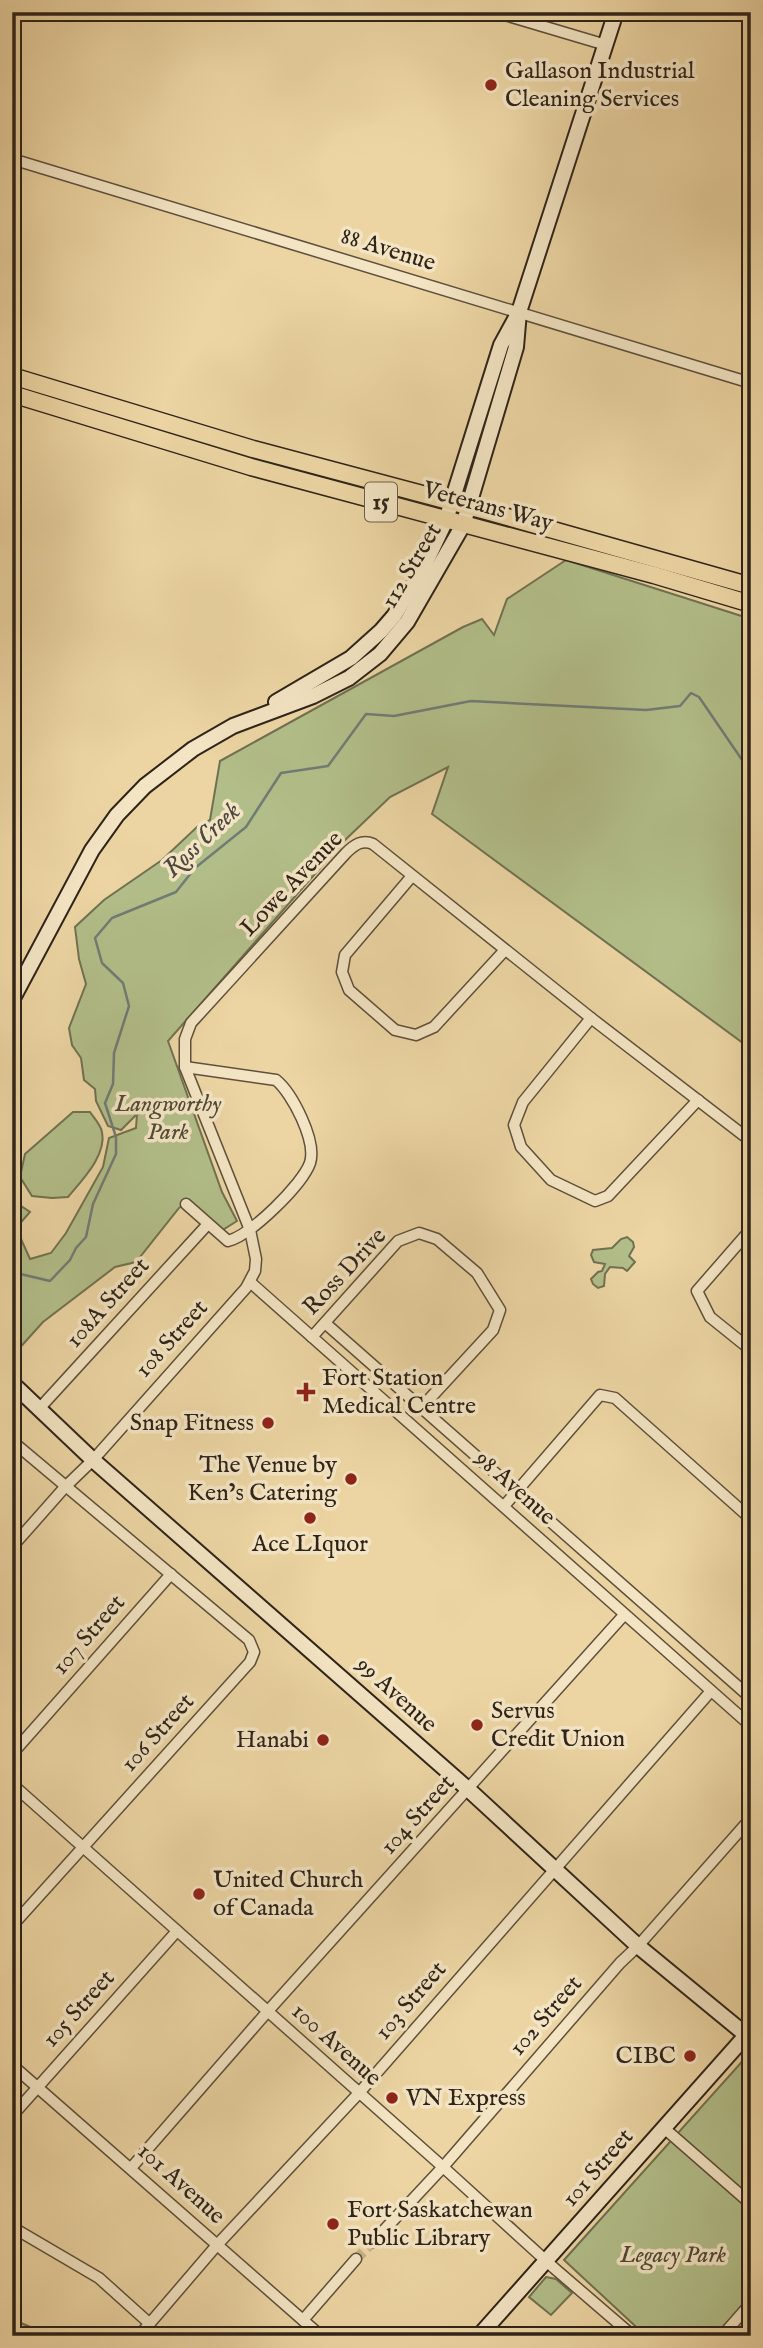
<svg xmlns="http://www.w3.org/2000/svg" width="763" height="2348" viewBox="0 0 763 2348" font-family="'IM FELL English',serif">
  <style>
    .green { fill: #b2be89; stroke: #707152; stroke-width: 2 }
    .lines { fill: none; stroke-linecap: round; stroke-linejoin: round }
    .stream { stroke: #717c75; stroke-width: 2.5 }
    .street-tunnel { stroke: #c6b288; stroke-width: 10; stroke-dasharray: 10 5; stroke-linecap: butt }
    .street-casing { stroke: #5e503c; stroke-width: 13 }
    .secondary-casing { stroke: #2f241a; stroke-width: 18 }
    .primary-casing { stroke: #2f241a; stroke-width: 19 }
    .street { stroke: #f3e4c3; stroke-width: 10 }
    .secondary { stroke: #f3e4c3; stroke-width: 14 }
    .primary { stroke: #ecd5a3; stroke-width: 16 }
    .poi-dot { fill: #8f2418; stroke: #f3e4c3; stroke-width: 2.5 }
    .labels { text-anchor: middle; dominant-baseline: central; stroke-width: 7; stroke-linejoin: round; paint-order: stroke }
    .shield { fill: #f3e4c3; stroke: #6a5e4d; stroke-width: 2 }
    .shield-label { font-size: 23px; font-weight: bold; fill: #2f241a }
    .poi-label { font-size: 24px; fill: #2f241a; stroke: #f3e4c3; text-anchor: start }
    .street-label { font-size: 24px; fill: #2f241a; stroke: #f3e4c3 }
    .park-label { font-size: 24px; font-style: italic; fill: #504a36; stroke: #f3e4c3 }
    .water-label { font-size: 26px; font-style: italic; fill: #4a4840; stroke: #f3e4c3 }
  </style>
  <rect width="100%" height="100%" fill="#ecd5a3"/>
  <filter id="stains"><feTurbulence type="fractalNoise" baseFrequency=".00286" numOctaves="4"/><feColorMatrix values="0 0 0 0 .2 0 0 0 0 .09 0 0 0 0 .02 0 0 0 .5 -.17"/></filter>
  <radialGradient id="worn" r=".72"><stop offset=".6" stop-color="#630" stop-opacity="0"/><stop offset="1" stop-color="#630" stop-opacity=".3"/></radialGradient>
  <!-- green -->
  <g class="green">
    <polygon points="566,560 751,619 751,1049 432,814 448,767 390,797 343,842 168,1041 222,1192 237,1221 221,1231 186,1203 179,1208 136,1262 115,1267 43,1322 16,1352 12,1345 12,1299 20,1276 12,1273 12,1200 30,1212 16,1228 30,1259 51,1253 66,1233 103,1167 109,1138 136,1128 137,1114 121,1130 108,1126 96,1101 95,1089 84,1080 81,1058 72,1045 69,1028 86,984 79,959 75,927 104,900 162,860 198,826 210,820 220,761 463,627 482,619 494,635 507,599"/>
    <path d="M73,1112H90C94,1118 101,1125 102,1132C107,1155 82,1180 68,1197L52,1198L32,1196L20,1177L25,1154Z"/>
    <polygon points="627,1237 633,1242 634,1247 629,1256 635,1262 627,1271 623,1268 610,1267 605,1274 604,1286 598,1288 593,1284 591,1279 598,1272 602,1271 605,1264 594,1262 591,1255 593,1250 612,1248 621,1239"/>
    <polygon points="747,2056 751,2059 751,2336 646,2336 564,2260"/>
    <polygon points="546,2277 556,2279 572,2293 551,2315 529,2297"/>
    <polygon points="12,2319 51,2336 12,2336"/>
  </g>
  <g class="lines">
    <!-- stream -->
    <polyline class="stream" points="12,1272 50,1281 70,1260 76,1248 86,1237 93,1204 116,1154 116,1137 105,1103 113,1084 114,1053 129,1006 123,983 102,963 95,938 112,918 176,892 195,868 246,827 281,773 328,766 366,714 394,716 471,701 646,710 680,706 691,693 699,697 751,773"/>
    <!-- street-tunnel -->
    <polyline class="street-tunnel" points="356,2259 373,2242"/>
    <!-- street casing -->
    <g class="street-casing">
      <g id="street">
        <polyline points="495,12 606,45"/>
        <polyline points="12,159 751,383"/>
        <polyline points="412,876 345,955 342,972 349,990 395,1030 416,1035 434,1027 505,950"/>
        <polyline points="591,1018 523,1102 514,1125 521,1147 551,1180 595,1201 608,1196 698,1100"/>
        <path d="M185,1067L276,1080C292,1093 317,1141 310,1163C302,1185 251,1235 228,1241L186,1204"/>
        <polyline points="751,1229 697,1291 710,1317 751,1350"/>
        <polyline points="250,1282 751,1726"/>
        <polyline points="325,1323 751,1698"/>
        <polyline points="312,1337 398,1241 419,1233 437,1239 477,1273 500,1310 493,1330 422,1407"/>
        <polyline points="38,1410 208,1224"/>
        <polyline points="12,1441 249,1640 254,1652 250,1662 12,1926"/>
        <polyline points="504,1506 600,1395 615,1398 751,1519"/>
        <path d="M12,1547L65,1487L93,1460L246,1288L255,1271L256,1259L250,1230L185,1067V1039L191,1023L346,853C354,845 362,839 373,844L591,1018L751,1141"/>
        <polyline points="12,1754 171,1574"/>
        <polyline points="12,1784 443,2167 554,2268 633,2336"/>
        <polyline points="12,2065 321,2336"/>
        <polyline points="12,2116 177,1931"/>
        <polyline points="664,2128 751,2204"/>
        <polyline points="131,2168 268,2011 624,1615"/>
        <polyline points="12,2227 99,2278 149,2323"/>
        <polyline points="373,2242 443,2167 620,1963 638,1946 751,1818"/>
        <polyline points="303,2320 356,2259"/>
        <polyline points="139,2336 217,2245 359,2093 711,1691"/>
        <polyline points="722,2336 751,2303"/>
      </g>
    </g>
    <!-- secondary casing -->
    <g class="secondary-casing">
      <g id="secondary">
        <polyline points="276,702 351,658 381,631 394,616 420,575 446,520 501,345 519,312 616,12"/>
        <polyline points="12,1000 92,850 117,815 145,786 193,749 233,726 313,696 349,678 380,654 407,622 463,525 516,347 519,312"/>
        <polyline points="12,1383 93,1460 469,1790 638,1946 751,2039"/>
        <polyline points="479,2336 750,2031"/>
      </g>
    </g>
    <!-- primary casing -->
    <g class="primary-casing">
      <g id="primary">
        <polyline points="12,376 253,449 486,511 751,586"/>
        <polyline points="12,394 251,467 654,575 751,604"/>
      </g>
    </g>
    <!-- street -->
    <use href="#street" class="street"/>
    <!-- secondary -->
    <use href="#secondary" class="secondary"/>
    <!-- primary -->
    <use href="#primary" class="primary"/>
  </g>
  <!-- markers -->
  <g class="poi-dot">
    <circle cx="491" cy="85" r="7"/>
    <path d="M302.5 1381.5h7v7h7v7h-7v7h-7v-7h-7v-7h7z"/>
    <circle cx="268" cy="1423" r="7"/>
    <circle cx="351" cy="1479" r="7"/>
    <circle cx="310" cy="1518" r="7"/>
    <circle cx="477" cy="1725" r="7"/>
    <circle cx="323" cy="1740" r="7"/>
    <circle cx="199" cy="1894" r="7"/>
    <circle cx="690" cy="2056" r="7"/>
    <circle cx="392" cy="2098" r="7"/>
    <circle cx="333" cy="2224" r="7"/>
  </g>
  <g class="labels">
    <!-- shield labels -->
    <rect class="shield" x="365" y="482.5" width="32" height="39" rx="5"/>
    <g class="shield-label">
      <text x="381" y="502">15</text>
    </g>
    <!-- poi labels -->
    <g class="poi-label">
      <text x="505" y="71">Gallason Industrial<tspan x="505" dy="28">Cleaning Services</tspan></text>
      <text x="322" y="1378">Fort Station<tspan x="322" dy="28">Medical Centre</tspan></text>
      <text x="254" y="1423" text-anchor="end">Snap Fitness</text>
      <text x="337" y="1465" text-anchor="end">The Venue by<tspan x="337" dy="28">Ken’s Catering</tspan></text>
      <text x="310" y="1544" text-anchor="middle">Ace LIquor</text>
      <text x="491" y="1711">Servus<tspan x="491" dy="28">Credit Union</tspan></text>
      <text x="309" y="1740" text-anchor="end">Hanabi</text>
      <text x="213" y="1880">United Church<tspan x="213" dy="28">of Canada</tspan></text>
      <text x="676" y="2056" text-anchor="end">CIBC</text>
      <text x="406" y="2098">VN Express</text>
      <text x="347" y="2210">Fort Saskatchewan<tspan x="347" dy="28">Public Library</tspan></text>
    </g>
    <!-- street labels -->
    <g class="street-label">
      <text transform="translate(388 250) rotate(17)">88 Avenue</text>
      <text transform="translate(488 507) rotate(15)">Veterans Way</text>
      <text transform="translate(412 566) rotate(-59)">112 Street</text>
      <text transform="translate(292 884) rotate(-46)">Lowe Avenue</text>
      <text transform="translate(345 1272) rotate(-47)">Ross Drive</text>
      <text transform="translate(108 1303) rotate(-48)">108A Street</text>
      <text transform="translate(172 1339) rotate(-48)">108 Street</text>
      <text transform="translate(515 1488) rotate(42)">98 Avenue</text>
      <text transform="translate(89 1635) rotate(-49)">107 Street</text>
      <text transform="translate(396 1695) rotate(42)">99 Avenue</text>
      <text transform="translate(158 1733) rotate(-48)">106 Street</text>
      <text transform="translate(418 1815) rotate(-48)">104 Street</text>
      <text transform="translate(411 2001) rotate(-49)">103 Street</text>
      <text transform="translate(79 2009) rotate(-48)">105 Street</text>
      <text transform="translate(546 2016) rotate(-49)">102 Street</text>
      <text transform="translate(336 2045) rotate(42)">100 Avenue</text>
      <text transform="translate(598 2168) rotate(-49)">101 Street</text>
      <text transform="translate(181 2184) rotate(42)">101 Avenue</text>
    </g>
    <!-- park labels -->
    <g class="park-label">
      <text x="168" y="1104">Langworthy<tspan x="168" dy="28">Park</tspan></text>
      <text x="673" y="2255">Legacy Park</text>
    </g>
    <!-- water labels -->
    <g class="water-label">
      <text transform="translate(202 840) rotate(-44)">Ross Creek</text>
    </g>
  </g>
  <!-- margin -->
  <rect width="763" height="2348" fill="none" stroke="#ecd5a3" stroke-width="42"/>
  <rect x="14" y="14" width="735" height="2320" fill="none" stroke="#2f241a" stroke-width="3.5"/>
  <rect x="21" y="21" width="721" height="2306" fill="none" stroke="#2f241a" stroke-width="2"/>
  <rect width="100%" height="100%" filter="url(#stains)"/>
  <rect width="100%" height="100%" fill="url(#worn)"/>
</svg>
